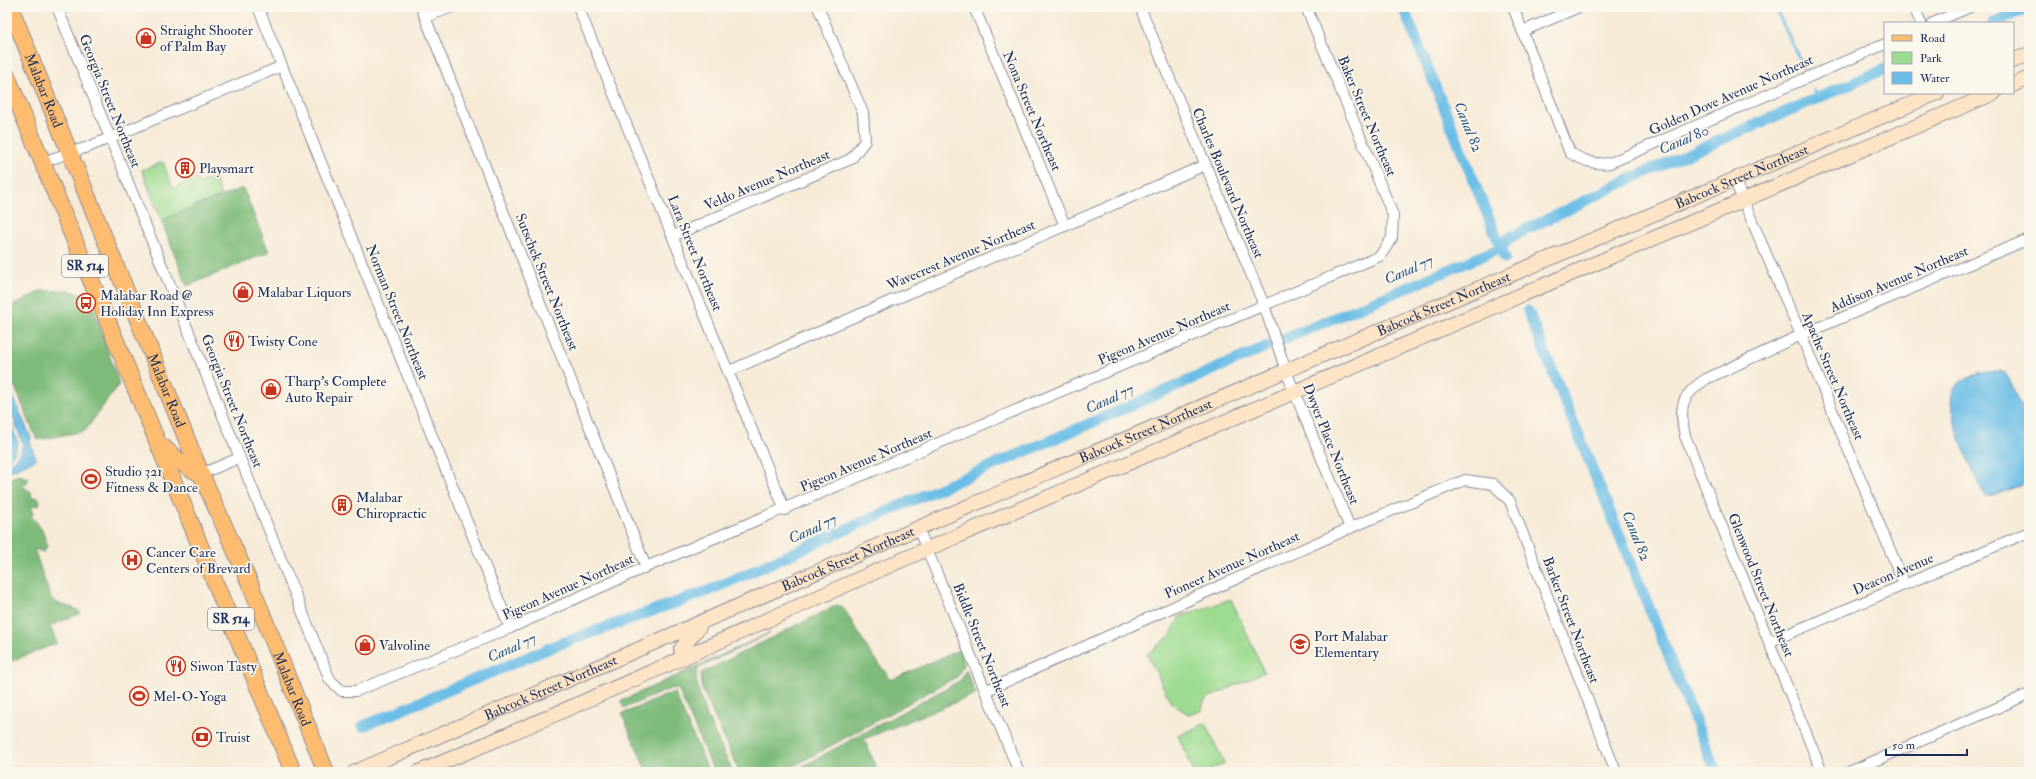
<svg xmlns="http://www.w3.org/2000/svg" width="2036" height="779" viewBox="0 0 2036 779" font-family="'IM FELL Double Pica',serif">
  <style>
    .green { fill: #9ddb90; stroke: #5c8577 }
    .forest { fill: #7ebb7a; stroke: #4c756c }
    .water { fill: #6abde6; stroke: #4276a2 }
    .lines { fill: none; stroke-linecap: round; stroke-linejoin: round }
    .stream { stroke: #6abde6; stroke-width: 3 }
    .canal { stroke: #6abde6; stroke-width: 11 }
    .street-casing { stroke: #898d9b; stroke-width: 12 }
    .secondary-casing { stroke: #898d9b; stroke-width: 16 }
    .primary-casing { stroke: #898d9b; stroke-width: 18 }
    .street { stroke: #fff; stroke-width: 10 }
    .secondary { stroke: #fee4c6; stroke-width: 14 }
    .primary { stroke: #fdbc70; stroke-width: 16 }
    .labels { text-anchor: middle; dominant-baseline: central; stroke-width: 3.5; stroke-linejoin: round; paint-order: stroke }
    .shield { fill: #fbf7ec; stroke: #5e6b89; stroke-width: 1 }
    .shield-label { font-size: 13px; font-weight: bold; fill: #1b2f5e }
    .poi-label { font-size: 14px; fill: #1b2f5e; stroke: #fbf7ec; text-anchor: start }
    .street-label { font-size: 14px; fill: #1b2f5e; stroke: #fbf7ec }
    .water-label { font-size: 15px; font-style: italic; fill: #335a87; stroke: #fbf7ec }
  </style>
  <rect width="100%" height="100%" fill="#fbf7ec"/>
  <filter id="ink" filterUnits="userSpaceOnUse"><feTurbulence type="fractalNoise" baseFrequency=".025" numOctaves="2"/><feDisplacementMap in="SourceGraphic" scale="8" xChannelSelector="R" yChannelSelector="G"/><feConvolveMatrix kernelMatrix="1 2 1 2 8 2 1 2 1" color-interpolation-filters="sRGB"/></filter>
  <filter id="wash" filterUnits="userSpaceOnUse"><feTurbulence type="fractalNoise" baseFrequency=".012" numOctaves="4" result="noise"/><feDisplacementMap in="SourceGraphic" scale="16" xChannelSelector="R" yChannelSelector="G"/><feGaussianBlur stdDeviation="0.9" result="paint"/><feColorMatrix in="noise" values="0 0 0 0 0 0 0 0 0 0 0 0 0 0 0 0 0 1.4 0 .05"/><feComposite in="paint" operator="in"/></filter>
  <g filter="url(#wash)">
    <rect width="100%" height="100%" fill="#f7ebd8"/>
    <!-- green -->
    <g class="green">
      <polygon points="163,162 173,188 197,179 199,183 214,177 221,196 161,220 142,170"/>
      <polygon points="1231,599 1264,672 1208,698 1204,701 1202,711 1188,714 1171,703 1147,654 1171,635 1179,617"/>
      <polygon points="1206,723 1224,764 1206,772 1194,772 1178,736"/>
    </g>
    <!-- forest -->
    <g class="forest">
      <polygon points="243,188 269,252 187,286 161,220"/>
      <polygon points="68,290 90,297 119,384 85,431 37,440 7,368 7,308 41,291"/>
      <path d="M18,475L29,478L27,483L21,485L31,492L32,499L37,497L40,500L39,505L31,507L33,514L31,517C40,524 45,535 47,546L44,552L34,549L51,599C61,607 72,605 81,613L50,626L57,643L7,663V480Z"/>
      <polygon points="837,605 843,607 868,649 891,680 961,649 964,662 958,676 783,772 739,772 702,689 701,673"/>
      <path d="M770,633L699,668C686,681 726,756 733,772H714L678,689L672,688L624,708L621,701Z"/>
      <polygon points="966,670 976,694 864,739 878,772 792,772 961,680"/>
      <polygon points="674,692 709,772 647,772 622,714"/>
    </g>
    <!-- water -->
    <g class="water">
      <path d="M2000,371L2005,373L2009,379L2029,427V482L1995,495L1985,496C1975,478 1946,413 1952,394C1956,377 1985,371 2000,371Z"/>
      <polygon points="7,382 31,438 30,443 36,459 7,473 7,467 19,456 23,444 7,401"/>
      <polygon points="7,415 18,443 14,454 7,461"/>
    </g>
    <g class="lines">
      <!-- stream -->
      <g class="stream">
        <polyline points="1775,7 1804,69"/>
        <polyline points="1814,90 1818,98"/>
      </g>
      <!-- canal -->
      <g class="canal">
        <polyline points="1403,7 1505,258"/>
        <polyline points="1993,23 2029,7"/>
        <polyline points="1528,311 1716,772"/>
        <polyline points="1285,339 1501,248 1509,238 1630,179 1885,69"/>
        <polyline points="363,726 557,645 708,591 881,514 1268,346"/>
      </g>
    </g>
  </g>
  <g filter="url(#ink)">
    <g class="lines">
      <!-- street casing -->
      <g class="street-casing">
        <g id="street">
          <polyline points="57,7 330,680 342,691 356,691 510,628 646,567 1380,256 1392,238 1393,215 1306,7"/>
          <polyline points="258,7 510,628"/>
          <polyline points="421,7 646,567"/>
          <polyline points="578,7 785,510"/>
          <polyline points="974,7 1065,226"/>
          <polyline points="1140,7 1264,305 1286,371 1350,528"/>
          <path d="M1513,7L1570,153C1585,161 1594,165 1610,163L1885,44"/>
          <polyline points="1914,7 1921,23"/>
          <polyline points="426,17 452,7"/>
          <polyline points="1933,23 1970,7"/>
          <polyline points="1523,31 1579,7"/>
          <polyline points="42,162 88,147 282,66"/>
          <polyline points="1734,179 1801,335 1904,584"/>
          <polyline points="673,236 851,159 865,141 863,113 818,7"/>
          <polyline points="729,371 1205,165"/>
          <polyline points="201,474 239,458"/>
          <polyline points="918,528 1019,772"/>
          <polyline points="1769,642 2029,532"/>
          <polyline points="985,691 1350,528 1465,480 1493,484 1510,501 1616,772"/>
          <path d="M1822,772L1685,436C1679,407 1680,396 1706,379L1801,335L2029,239"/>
          <polyline points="1849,772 2029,694"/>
        </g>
      </g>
      <!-- secondary casing -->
      <g class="secondary-casing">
        <g id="secondary">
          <polyline points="2013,61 2029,54"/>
          <polyline points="2013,85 2029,78"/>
          <polyline points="683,657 681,649 699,627"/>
          <path id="s1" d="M355,772L1011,488L1937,93"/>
          <path d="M419,772C590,702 758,623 927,549L1994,93"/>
        </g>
      </g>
      <!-- primary casing -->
      <g class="primary-casing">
        <g id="primary">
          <path id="s2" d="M10,7L201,474L251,586L326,772"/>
          <polyline points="7,76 293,772"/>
          <path d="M163,447C175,458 185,467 201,474"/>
        </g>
      </g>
      <!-- street -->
      <use href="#street" class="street"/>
      <!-- secondary -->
      <use href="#secondary" class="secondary"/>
      <!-- primary -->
      <use href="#primary" class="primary"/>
    </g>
  </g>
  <!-- icons -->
  <defs>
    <g id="shop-ring" transform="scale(1)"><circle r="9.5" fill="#fbf7ec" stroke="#c8321e" stroke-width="1.5"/><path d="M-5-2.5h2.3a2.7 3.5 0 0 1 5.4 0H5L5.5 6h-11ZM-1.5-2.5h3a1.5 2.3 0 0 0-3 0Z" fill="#c8321e"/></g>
    <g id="building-ring" transform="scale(1)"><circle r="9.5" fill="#fbf7ec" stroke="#c8321e" stroke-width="1.5"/><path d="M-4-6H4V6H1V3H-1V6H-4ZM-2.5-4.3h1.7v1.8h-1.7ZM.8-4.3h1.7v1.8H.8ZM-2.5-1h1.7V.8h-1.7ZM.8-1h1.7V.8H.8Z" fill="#c8321e"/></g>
    <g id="bus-ring" transform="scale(1)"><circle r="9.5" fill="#fbf7ec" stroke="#c8321e" stroke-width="1.5"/><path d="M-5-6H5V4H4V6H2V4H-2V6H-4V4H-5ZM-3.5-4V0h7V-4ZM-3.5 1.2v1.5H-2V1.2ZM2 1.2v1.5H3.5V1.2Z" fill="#c8321e"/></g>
    <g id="restaurant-ring" transform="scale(1)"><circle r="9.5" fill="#fbf7ec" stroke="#c8321e" stroke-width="1.5"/><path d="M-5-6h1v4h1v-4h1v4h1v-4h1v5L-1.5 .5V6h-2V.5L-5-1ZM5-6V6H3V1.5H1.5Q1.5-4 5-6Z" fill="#c8321e"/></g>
    <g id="stadium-ring" transform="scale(1)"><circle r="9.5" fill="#fbf7ec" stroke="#c8321e" stroke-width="1.5"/><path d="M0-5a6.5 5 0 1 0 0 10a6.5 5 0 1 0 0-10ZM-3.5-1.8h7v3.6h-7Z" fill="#c8321e"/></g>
    <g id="hospital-ring" transform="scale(1)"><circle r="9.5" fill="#fbf7ec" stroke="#c8321e" stroke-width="1.5"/><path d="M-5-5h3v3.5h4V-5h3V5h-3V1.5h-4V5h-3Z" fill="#c8321e"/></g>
    <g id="school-ring" transform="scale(1)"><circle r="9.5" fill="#fbf7ec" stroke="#c8321e" stroke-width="1.5"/><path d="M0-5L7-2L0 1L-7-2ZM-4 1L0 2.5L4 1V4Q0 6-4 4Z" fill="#c8321e"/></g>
    <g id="bank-ring" transform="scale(1)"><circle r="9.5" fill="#fbf7ec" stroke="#c8321e" stroke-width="1.5"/><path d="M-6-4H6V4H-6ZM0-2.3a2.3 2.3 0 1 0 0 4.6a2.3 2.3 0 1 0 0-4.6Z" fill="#c8321e"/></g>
  </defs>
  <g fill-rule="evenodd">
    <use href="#shop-ring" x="146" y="38"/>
    <use href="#building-ring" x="185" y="168"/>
    <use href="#shop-ring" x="243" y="292"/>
    <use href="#bus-ring" x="86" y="303"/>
    <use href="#restaurant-ring" x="234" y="341"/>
    <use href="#shop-ring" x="271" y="389"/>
    <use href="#stadium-ring" x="91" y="479"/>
    <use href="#building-ring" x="342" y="505"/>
    <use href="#hospital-ring" x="132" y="560"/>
    <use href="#school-ring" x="1300" y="644"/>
    <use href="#shop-ring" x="365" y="645"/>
    <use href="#restaurant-ring" x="176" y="666"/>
    <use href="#stadium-ring" x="139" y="696"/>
    <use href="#bank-ring" x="202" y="737"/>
  </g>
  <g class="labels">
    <!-- shield labels -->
    <g class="shield">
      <rect x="62" y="255" width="46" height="22" rx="3"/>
      <rect x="208" y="608" width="46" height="22" rx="3"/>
    </g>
    <g class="shield-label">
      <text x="85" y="266">SR 514</text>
      <text x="231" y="619">SR 514</text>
    </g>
    <!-- poi labels -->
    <g class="poi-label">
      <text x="160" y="30">Straight Shooter<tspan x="160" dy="16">of Palm Bay</tspan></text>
      <text x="199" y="168">Playsmart</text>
      <text x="257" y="292">Malabar Liquors</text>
      <text x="100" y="295">Malabar Road @<tspan x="100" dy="16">Holiday Inn Express</tspan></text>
      <text x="248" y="341">Twisty Cone</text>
      <text x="285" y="381">Tharp's Complete<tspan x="285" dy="16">Auto Repair</tspan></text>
      <text x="105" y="471">Studio 321<tspan x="105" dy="16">Fitness &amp; Dance</tspan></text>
      <text x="356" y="497">Malabar<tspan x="356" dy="16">Chiropractic</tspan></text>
      <text x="146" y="552">Cancer Care<tspan x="146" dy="16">Centers of Brevard</tspan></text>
      <text x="1314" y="636">Port Malabar<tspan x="1314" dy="16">Elementary</tspan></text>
      <text x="379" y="645">Valvoline</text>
      <text x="190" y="666">Siwon Tasty</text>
      <text x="153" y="696">Mel-O-Yoga</text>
      <text x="216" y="737">Truist</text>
    </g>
    <!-- street labels -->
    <g class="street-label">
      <text stroke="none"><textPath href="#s2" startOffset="90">Malabar Road</textPath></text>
      <text transform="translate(1731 95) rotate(-24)">Golden Dove Avenue Northeast</text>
      <text transform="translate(110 101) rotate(68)">Georgia Street Northeast</text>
      <text transform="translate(1032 111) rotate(67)">Nona Street Northeast</text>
      <text transform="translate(1367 116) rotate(67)">Baker Street Northeast</text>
      <text stroke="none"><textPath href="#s1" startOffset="1509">Babcock Street Northeast</textPath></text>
      <text transform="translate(767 180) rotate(-23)">Veldo Avenue Northeast</text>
      <text transform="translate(1228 183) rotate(67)">Charles Boulevard Northeast</text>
      <text transform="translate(695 253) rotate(68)">Lara Street Northeast</text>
      <text transform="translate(961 255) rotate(-23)">Wavecrest Avenue Northeast</text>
      <text transform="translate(1899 279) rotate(-23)">Addison Avenue Northeast</text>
      <text transform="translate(547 282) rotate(68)">Sutschek Street Northeast</text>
      <text stroke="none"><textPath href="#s1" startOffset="1185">Babcock Street Northeast</textPath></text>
      <text transform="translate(397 312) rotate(68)">Norman Street Northeast</text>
      <text transform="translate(1164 333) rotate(-23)">Pigeon Avenue Northeast</text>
      <text transform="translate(1833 376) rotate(67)">Apache Street Northeast</text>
      <text stroke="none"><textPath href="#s2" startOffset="414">Malabar Road</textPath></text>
      <text transform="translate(232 401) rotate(68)">Georgia Street Northeast</text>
      <text stroke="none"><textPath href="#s1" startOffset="861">Babcock Street Northeast</textPath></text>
      <text transform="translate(1331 444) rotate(68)">Dwyer Place Northeast</text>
      <text transform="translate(866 460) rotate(-23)">Pigeon Avenue Northeast</text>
      <text stroke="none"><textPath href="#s1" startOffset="537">Babcock Street Northeast</textPath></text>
      <text transform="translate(1232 565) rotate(-24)">Pioneer Avenue Northeast</text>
      <text transform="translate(1893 574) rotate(-23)">Deacon Avenue</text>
      <text transform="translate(1761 585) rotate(68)">Glenwood Street Northeast</text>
      <text transform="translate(568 587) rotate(-24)">Pigeon Avenue Northeast</text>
      <text transform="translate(1571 620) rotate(69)">Barker Street Northeast</text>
      <text transform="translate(982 645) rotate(68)">Biddle Street Northeast</text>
      <text stroke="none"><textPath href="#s1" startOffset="213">Babcock Street Northeast</textPath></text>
      <text stroke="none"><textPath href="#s2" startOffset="738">Malabar Road</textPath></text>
    </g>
    <!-- water labels -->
    <g class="water-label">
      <text transform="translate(1468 127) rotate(68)">Canal 82</text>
      <text transform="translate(1684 140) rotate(-23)">Canal 80</text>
      <text transform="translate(1409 270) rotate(-23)">Canal 77</text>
      <text transform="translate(1110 399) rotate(-24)">Canal 77</text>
      <text transform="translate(813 529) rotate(-24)">Canal 77</text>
      <text transform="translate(1636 536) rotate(68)">Canal 82</text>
      <text transform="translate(512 648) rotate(-23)">Canal 77</text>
    </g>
  </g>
  <!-- margin -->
  <rect width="2036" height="779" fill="none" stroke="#fbf7ec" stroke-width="24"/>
  <!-- legend -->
  <rect x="1884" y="22" width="130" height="72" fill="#fbf7ec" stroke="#a1a7b3"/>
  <rect x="1892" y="35" width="20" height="6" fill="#fdbc70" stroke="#a1a7b3"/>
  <text x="1920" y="42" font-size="12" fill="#1b2f5e">Road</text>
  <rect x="1892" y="52" width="20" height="12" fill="#9ddb90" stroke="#a1a7b3"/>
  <text x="1920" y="62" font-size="12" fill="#1b2f5e">Park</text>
  <rect x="1892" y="72" width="20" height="12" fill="#6abde6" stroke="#a1a7b3"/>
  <text x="1920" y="82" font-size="12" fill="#1b2f5e">Water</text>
  <!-- scale -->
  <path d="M1886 749v6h81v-6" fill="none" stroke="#1b2f5e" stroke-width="2"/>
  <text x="1892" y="749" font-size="12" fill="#1b2f5e" stroke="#fbf7ec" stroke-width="3" paint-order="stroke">50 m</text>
</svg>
